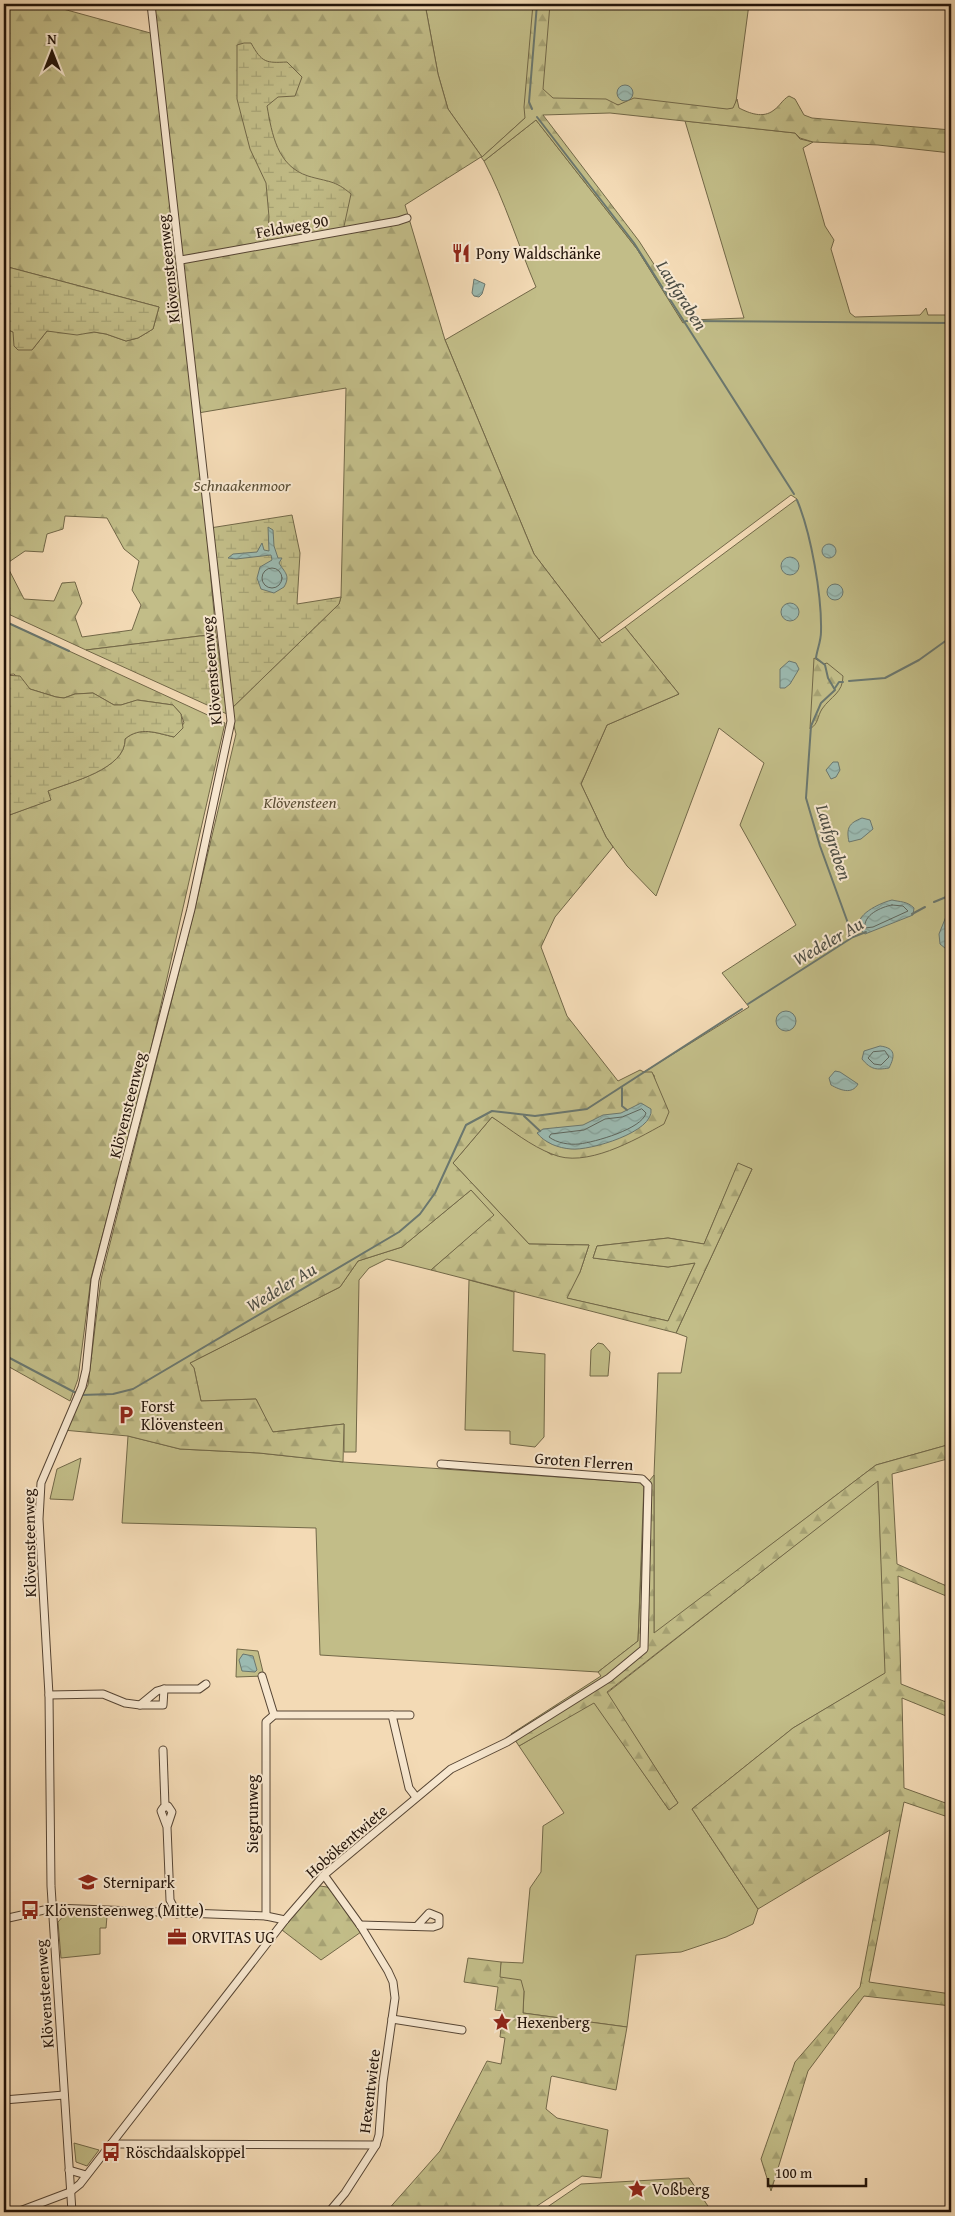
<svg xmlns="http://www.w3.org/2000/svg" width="955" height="2216" font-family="'Gentium Book Plus',serif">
<defs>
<pattern id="forest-firs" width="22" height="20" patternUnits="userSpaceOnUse" patternTransform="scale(1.25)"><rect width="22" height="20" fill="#c2bd88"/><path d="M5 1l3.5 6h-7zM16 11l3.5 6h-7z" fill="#a6a274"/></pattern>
<pattern id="wetland-marsh" width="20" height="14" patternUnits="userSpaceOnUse" patternTransform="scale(1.25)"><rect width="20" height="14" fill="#c2bd88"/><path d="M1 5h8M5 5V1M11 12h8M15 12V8" fill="none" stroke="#a6a274"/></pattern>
<pattern id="water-waves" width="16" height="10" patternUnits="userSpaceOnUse" patternTransform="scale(1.25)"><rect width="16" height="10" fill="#9bbab1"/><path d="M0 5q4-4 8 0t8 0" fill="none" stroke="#859f97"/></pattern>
</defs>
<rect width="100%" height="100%" fill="#f3dab5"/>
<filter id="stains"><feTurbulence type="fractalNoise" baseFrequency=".004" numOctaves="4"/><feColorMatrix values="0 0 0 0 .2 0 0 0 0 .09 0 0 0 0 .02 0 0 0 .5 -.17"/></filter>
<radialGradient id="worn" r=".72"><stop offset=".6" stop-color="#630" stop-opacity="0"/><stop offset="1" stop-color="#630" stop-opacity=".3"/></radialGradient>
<g fill="#c2bd88" stroke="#726848">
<path d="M425 4H749L734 117 601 103 525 118 482 157 448 109 438 74Z"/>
<path d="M536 120 637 249 683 322 690 320 744 318 685 121 795 133 800 139 813 142 803 148 825 226 834 240 831 249 850 313 855 317 920 315 926 308 928 315H951V1444L876 1465 654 1634V1475L658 1373H681L687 1337 676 1333 752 1169 738 1164 704 1244 668 1238 597 1246 593 1258 668 1267 695 1263 668 1321 566 1298 580 1272 589 1245 529 1244 453 1163 492 1117 552 1155 655 1080 654 1075 644 1072 749 1007 722 973 796 925 740 825 764 763 719 728 656 896 627 866 606 837 581 784 607 725 679 694 625 627 797 499 791 495 599 639 534 554 445 340 536 287C518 245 505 201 484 161Z"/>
<path d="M471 1190 495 1215 431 1270 387 1259 369 1268 359 1280 356 1452H344V1424L272 1432 256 1399 201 1401 194 1368 190 1363 340 1287 358 1261 402 1247Z"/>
<path d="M469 1280 514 1292 513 1351 545 1354 544 1437 535 1447 510 1444V1431L465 1430Z"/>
<path d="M598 1343 603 1344 610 1352 608 1376H590L591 1350Z"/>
<path d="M128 1436 180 1449 259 1453 343 1462 644 1483 638 1641 598 1672 320 1655 316 1528 122 1523Z"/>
<path d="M81 1458 73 1500 50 1499 57 1469Z"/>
<path d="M878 1480 886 1673 793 1728 692 1809 758 1909 753 1924 726 1937 681 1952 636 1955 627 2027 523 2013 524 1991 499 1977 501 1962 523 1963 530 1888 541 1872 543 1826 564 1813 519 1746 594 1702 669 1810 678 1803 607 1693Z"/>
<path d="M237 1649 258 1651 264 1676 236 1677Z"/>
<path d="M65 1914 107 1916 106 1928H100V1954L61 1958 58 1922Z"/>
<path d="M74 2143 99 2150 87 2166 76 2162Z"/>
<path d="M689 2178 712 2212H540L581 2184Z"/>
</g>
<g fill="url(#forest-firs)" stroke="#726848" fill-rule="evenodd">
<path d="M4 4H45L154 34 151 4H425L438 74 448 109 482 157 525 118 524 107 533 4H550L543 89 553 98 606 99 618 105 634 98 727 109 733 108 737 99 739 108C749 113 763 119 774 110 780 106 782 100 789 96L795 99 804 115 812 118 951 130V153L878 145 813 142 800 138 795 133 610 113 543 115 639 241 690 320 683 323 637 249 536 120 484 161 481 157 405 205 445 340 534 554 602 643 625 627 679 694 607 725 581 784 606 837 613 847 555 917 541 947 567 1016 618 1081 640 1070 644 1072H652L669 1112 664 1124C635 1140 585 1169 552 1154 531 1146 511 1130 492 1117L453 1163 529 1244 589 1245 580 1272 567 1298 668 1321 695 1263 668 1267 593 1258 597 1246 668 1238 704 1244 738 1163 752 1169 676 1333 431 1270 494 1215 471 1190 402 1247 358 1261 340 1287 190 1363 194 1368 201 1401 256 1399 273 1432 344 1424 343 1462 259 1453 180 1449 128 1436 63 1430 88 1385 101 1279 194 912 236 734 230 710 339 604 341 597 346 388 198 413 190 354 216 634 86 650 4 612V328L13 332 32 350 47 331 94 332 106 334 126 341 138 338 153 329 159 307 4 266ZM65 516 107 518 124 549 139 561 132 590 141 605 132 630 82 637 75 617 82 603 75 582 62 583 54 601 24 599 6 564 25 551 43 552 47 534 63 529Z"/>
<path d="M4 621 225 723 143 1084 91 1278 78 1379 70 1401 4 1364V817L50 800 47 791C71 782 126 769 125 739 140 726 156 733 174 737L184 723 181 714 173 705 138 700 121 705H114L93 693 75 694 64 698 56 697 30 689 14 674 4 675Z"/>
<path d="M814 658 824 664 827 663 843 676C843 693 831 696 822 709 817 717 819 723 810 729Z"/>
<path d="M951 1444V1458L892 1474 897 1564 951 1588V1598L898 1576 901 1684 951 1704V1718L902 1698 904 1788 951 1805V1818L904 1802 869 1982 951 1994V2006L864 1996 808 2071 771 2191 761 2159 795 2062 860 1987 890 1830 758 1909 692 1809 793 1728 885 1673 878 1481 607 1692 678 1803 669 1810 594 1703 519 1746 511 1734 601 1676 598 1672 638 1641 645 1486 654 1475V1633L876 1465Z"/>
<path d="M320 1886 327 1887 330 1890 361 1932 321 1960 282 1930 317 1887Z"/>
<path d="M468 1958 501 1962 500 1977 521 1980 524 1991 523 2013 627 2027 616 2090 552 2076 551 2077 546 2109 557 2118 608 2130 601 2178 582 2176 528 2212H386L440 2151 487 2061 501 2064 505 2038 500 2037 503 2011 495 2010 498 1987 464 1982Z"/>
</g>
<g fill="url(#wetland-marsh)" stroke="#726848">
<path d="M244 43H251C262 63 266 63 287 62L302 77 295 96 278 97 267 106C272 134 277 166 308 176 328 182 335 180 351 194L343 231 267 245 269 217 266 183 250 149 237 99V45Z"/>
<path d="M4 266 159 307 153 329 138 338 126 341 106 334 94 332 77 335 47 331 32 350H18L14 346 13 332 4 328Z"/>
<path d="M292 515 300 553 297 604 341 597 339 604 230 710 210 528Z"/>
<path d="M216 634 227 714 86 650Z"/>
<path d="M4 675 20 676 30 689 56 697 64 698 75 694 93 693 114 705H121L137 700 173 705 181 714 183 728 174 737C157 733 140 726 125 739 126 769 71 782 48 791L51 800 4 817V728C7 722 4 685 4 675Z"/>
</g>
<g fill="url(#water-waves)" stroke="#6b776e">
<circle cx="625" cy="93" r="8"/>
<path d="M474 279 485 284 482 294 479 297 474 296 472 293Z"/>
<path d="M268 527 273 530 274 546 278 558H282L279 563C284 572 291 575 284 587L274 593 261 589 257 578 260 567 272 560 271 555 236 559 228 558 233 554 257 552 262 543 264 550 269 551Z"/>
<circle cx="829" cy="551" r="7"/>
<circle cx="790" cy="566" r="9"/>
<circle cx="835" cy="592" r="8"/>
<circle cx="790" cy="612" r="9"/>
<path d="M789 661 796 663 799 669 790 684 785 688H780V669Z"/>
<path d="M833 762H838L840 770 836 777 831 779 826 770Z"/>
<path d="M862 818 870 820 873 829 861 839 849 842C846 828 849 823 862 818Z"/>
<path d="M892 900C900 902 907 901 914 908L913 915 865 934C845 919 879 903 892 900Z"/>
<path d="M951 912V953L940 944 939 934 947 914Z"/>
<circle cx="786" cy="1021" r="10"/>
<path d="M880 1046C896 1048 895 1056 889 1068 877 1070 871 1070 862 1059L864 1051Z"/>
<path d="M835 1071 840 1072 858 1084C852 1095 840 1090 831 1085L829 1078Z"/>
<path d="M641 1103 651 1109C655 1132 589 1151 571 1149 558 1148 545 1143 537 1133L543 1129 583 1125 603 1115 621 1113Z"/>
<path d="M243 1654 253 1656 257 1670 255 1672 242 1671 239 1660Z"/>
</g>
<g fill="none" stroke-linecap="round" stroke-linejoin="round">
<g stroke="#5e665d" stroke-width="1">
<circle cx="272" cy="578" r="10"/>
<path d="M892 905 903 906 908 911 873 927 865 928C863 915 881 907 892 905Z"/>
<path d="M885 1051 889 1057 881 1065 874 1064 868 1058 873 1052Z"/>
<path d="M642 1109 646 1113C642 1129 595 1142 579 1144 569 1145 557 1143 549 1137L551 1134 584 1130 605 1119 622 1117Z"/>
</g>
<g stroke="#6b776e" stroke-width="2">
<path d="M532 109 529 102 537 4"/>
<path d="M537 117 634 243 794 494"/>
<path d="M686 321 951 323"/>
<path d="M797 500C811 533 822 596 821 632 821 641 817 650 816 658L825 665 828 678 835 690 821 703 811 726 806 798 820 846 853 937"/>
<path d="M4 621 69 651"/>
<path d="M849 681 885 678 919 660 951 637"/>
<path d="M835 688 839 682H843"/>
<path d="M934 902 951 895"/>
<path d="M912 914 925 907"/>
<path d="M748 1004 853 937 866 932"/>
<path d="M622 1088V1106L627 1110"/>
<path d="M524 1116 540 1131"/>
<path d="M4 1355 76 1393"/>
<path d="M81 1395 113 1394 133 1389 399 1232 420 1214 435 1193 466 1125 492 1111 535 1116 587 1109 742 1009"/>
</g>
<g stroke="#564534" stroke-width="9">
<g id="minor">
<path d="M181 260 398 221 407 218"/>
<path d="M262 1676 274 1715"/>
<path d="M164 1689 163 1705H140L157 1691Z"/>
<path d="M164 1689H199L206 1684"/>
<path d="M49 1695 103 1694 125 1703 140 1705"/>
<path d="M392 1715H410"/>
<path d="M163 1750 165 1806"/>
<path d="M167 1827 161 1811 163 1808 168 1806 172 1812 167 1827 170 1900 177 1914"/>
<path d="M324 1875 360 1925 388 1971 393 1982 395 1998 383 2082 379 2135 376 2145 345 2193 329 2212"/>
<path d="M266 1916V1722L274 1715H392L409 1788 416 1797"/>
<path d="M4 1919 53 1908 266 1916 285 1920"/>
<path d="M360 1925 433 1927 439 1925V1917L429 1913 417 1926"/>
<path d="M392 2019 462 2030"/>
<path d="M4 2100 64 2095"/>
<path d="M111 2144 376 2145"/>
<path d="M69 2170 86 2175"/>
<path d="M17 2212 70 2192 80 2184 285 1920 324 1875 451 1769 507 1742 609 1678 644 1649 648 1485 642 1479 441 1464"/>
<path d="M72 2212 51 1886 49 1695 39 1519 41 1483 82 1387 86 1370 95 1280 191 909 231 721 151 4"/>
</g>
</g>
<use href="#minor" stroke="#f7e7cf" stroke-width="7"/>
</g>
<defs>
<g id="restaurant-bare" transform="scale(1.5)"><path d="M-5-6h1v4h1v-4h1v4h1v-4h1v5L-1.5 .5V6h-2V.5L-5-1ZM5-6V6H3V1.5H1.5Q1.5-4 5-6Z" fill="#8f2418" stroke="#f7e7cf" stroke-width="2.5" paint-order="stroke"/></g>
<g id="parking-bare" transform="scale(1.5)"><path d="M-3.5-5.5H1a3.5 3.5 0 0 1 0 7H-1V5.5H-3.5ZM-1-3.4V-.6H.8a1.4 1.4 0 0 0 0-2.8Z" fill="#8f2418" stroke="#f7e7cf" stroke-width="2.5" paint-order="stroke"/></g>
<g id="school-bare" transform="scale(1.5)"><path d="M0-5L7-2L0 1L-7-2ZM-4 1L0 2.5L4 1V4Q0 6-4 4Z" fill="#8f2418" stroke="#f7e7cf" stroke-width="2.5" paint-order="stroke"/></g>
<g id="bus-bare" transform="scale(1.5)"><path d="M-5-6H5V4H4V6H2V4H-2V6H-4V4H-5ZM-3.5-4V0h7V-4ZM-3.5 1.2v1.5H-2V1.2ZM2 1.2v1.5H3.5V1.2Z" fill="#8f2418" stroke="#f7e7cf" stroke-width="2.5" paint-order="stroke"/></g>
<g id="office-bare" transform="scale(1.5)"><path d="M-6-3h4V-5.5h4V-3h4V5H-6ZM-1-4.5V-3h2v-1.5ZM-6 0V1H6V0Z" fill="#8f2418" stroke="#f7e7cf" stroke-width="2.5" paint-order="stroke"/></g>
<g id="sight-bare" transform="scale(1.5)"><path d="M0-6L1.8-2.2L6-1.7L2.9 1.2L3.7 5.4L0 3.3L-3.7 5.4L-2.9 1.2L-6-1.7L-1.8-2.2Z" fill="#8f2418" stroke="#f7e7cf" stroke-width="2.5" paint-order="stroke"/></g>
</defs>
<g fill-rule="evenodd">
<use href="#restaurant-bare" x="461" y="253"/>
<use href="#parking-bare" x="126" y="1415"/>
<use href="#school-bare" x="88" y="1882"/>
<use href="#bus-bare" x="30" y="1910"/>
<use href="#office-bare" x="177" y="1937"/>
<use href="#sight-bare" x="502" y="2022"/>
<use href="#bus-bare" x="111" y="2152"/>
<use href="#sight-bare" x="637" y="2189"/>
</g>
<g text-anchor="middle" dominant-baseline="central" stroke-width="4" stroke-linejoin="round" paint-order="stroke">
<g font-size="16" fill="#221309" stroke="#f7e7cf">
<text transform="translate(292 226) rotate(-10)">Feldweg 90</text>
<text transform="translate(168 269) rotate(-96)">Klövensteenweg</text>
<text transform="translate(211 671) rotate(-95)">Klövensteenweg</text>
<text transform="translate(127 1105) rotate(-76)">Klövensteenweg</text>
<text transform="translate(584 1461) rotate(4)">Groten Flerren</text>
<text transform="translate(29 1543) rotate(-91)">Klövensteenweg</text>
<text transform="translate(252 1814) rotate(-90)">Siegrunweg</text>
<text transform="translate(346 1841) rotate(-41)">Hobökentwiete</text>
<text transform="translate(44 1994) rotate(-94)">Klövensteenweg</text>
<text transform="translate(369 2091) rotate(-83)">Hexentwiete</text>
</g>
<g font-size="16" fill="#221309" stroke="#f7e7cf" text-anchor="start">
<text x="476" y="253">Pony Waldschänke</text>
<text x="141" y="1406">Forst<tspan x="141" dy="18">Klövensteen</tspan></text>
<text x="103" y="1882">Sternipark</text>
<text x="45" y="1910">Klövensteenweg (Mitte)</text>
<text x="192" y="1937">ORVITAS UG</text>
<text x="517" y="2022">Hexenberg</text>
<text x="126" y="2152">Röschdaalskoppel</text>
<text x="652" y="2189">Voßberg</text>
</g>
<g font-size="16" font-style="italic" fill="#5a4e35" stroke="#f7e7cf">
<text x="242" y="485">Schnaakenmoor</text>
<text x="300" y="802">Klövensteen</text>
</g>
<g font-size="18" font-style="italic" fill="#4c4d44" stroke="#f7e7cf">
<text transform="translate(682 295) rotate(58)">Laufgraben</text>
<text transform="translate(834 842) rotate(72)">Laufgraben</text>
<text transform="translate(828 941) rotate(-30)">Wedeler Au</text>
<text transform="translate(281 1287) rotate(-31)">Wedeler Au</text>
</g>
</g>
<rect width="955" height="2216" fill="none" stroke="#f3dab5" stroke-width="20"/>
<rect x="5" y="5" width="945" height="2206" fill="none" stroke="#221309" stroke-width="2.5"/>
<rect x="10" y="10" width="935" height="2196" fill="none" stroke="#221309"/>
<g transform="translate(52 52)" stroke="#f7e7cf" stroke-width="4" paint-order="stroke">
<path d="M0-4L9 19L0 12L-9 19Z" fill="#221309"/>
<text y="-8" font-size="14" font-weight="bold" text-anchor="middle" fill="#221309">N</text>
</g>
<path d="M768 2178v8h98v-8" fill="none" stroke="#221309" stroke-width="2.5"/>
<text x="775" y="2178" font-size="15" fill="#221309" stroke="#f7e7cf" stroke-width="4" paint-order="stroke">100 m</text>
<rect width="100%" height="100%" filter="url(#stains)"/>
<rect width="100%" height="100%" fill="url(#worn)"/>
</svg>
